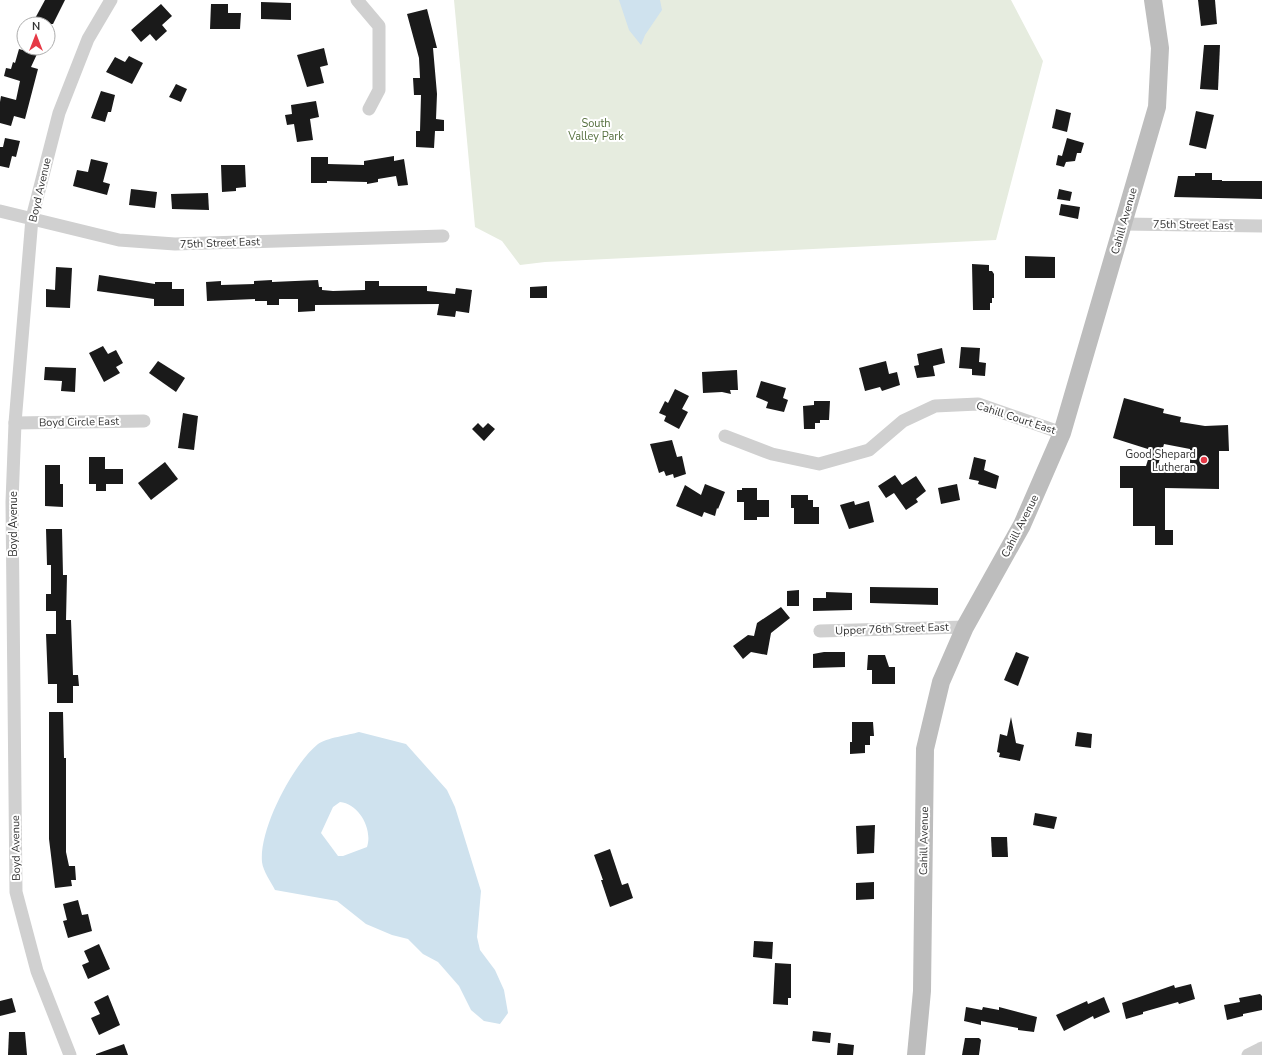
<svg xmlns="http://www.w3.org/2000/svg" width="1262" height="1055" font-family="'Nunito Sans',sans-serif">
<rect width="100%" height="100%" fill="#fff"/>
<path fill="#e6ecdf" d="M454 0H1011L1043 61 996 240 545 262 520 265 502 241 475 227Z"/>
<g fill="#cfe2ee" fill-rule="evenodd">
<path d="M619 0H660L662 10 645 35 641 45 629 30Z"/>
<path d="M359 732 406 744 447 790 455 807 481 891 477 937 480 950 495 970 504 990 508 1013 500 1024 484 1021 471 1010 459 986 438 962 423 954 408 939 392 935 366 924 337 901 275 890C271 882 263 871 262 862 259 829 293 764 318 744 326 738 349 735 359 732ZM340 802C359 804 373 829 367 847L343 856H338L321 833 333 807Z"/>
</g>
<g fill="#1a1a1a" fill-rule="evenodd">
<path d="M45 0H65L53 24H32Z"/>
<path d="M1198 0H1215L1217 24 1201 26Z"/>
<path d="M261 2 291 3V20L261 19Z"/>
<path d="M161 4 172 16 162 25 167 31 156 41 150 34 141 42 131 30Z"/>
<path d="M211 4H228V13H241L240 29H210Z"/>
<path d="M427 9 437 48H433L437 94 436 119 444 120V131H435L434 148 416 147V131H420L421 95H414L413 78H420L419 58 407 14Z"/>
<path d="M1204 45H1220L1218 90 1200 89Z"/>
<path d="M324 48 328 65 320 67 324 83 307 87 297 55Z"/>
<path d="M19 49 37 54 31 67 38 69 25 119 14 116 11 126 0 123V102L1 96 16 100 20 81 4 76 6 68 11 69 13 62 15 63Z"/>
<path d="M129 56 143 63 132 84 106 72 115 57 125 62Z"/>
<path d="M176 84 187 89 181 102 169 97Z"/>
<path d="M101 91 115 95 111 112H108L105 122 91 118Z"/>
<path d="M316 101 319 117 310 119 313 140 297 142 294 124 287 125 285 115 292 114 291 105Z"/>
<path d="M1056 109 1071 113 1067 132 1052 128Z"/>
<path d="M1196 111 1214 115 1206 149 1189 145Z"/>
<path d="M5 138 20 141 16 157 12 156 9 168 0 166V147H3Z"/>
<path d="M1067 138 1084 143 1081 153H1077L1075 161 1066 162 1064 167 1056 165 1058 155 1062 156Z"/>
<path d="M394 156V161L404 159 408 185 398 186 396 176 378 179V182L367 184V182L327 181V183H311V157H328V164L364 165V161Z"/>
<path d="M91 159 108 163 103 182 110 184 107 195 73 186 77 170 88 172Z"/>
<path d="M221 165H245L246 187 236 188V191L222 192Z"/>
<path d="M1195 173H1212V180H1222V181H1262V199L1174 197 1178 176H1195Z"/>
<path d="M131 189 157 192 155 208 129 205Z"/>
<path d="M1059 189 1072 192 1070 201 1057 199Z"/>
<path d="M208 193 209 210 172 209 171 194Z"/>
<path d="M1061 204 1080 207 1078 219 1059 215Z"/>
<path d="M1025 256 1055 257V278H1025Z"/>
<path d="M972 264 989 265V271H992L994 274V298H992V303H990V310H973Z"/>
<path d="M56 267 72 268 70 308 46 307V289L55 290Z"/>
<path d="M99 275 155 284V282H172V289H184V306H154V299L97 291Z"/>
<path d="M272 280V282L318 280 319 287H322V290L333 291 365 290V281H379V286H427V291L455 294 456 288 472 290 469 313 456 311 455 317 437 315 439 304 315 305V311L298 312V299H279V305H267V301H255V299L207 301 206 282 221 281V285L254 284V281Z"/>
<path d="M547 286V298H530V287Z"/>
<path d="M103 346 108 354 116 350 123 363 116 367 120 373 104 382 89 353Z"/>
<path d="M961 347 980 348 979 362 986 363 985 376 972 375V369L959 368Z"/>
<path d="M942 348 945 363 933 366 935 376 917 378 914 366 919 365 917 354Z"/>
<path d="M158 361 185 378 176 392 149 373Z"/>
<path d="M886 361 889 374 897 372 900 385 882 391 880 387 865 391 859 368Z"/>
<path d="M45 367 76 368 75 392 61 391 62 381 44 380Z"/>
<path d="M737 370 738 390H730L731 394 722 392 703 393 702 372Z"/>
<path d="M761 381 786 388 783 398 788 400 784 412 766 408 768 402 756 397Z"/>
<path d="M675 389 689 396 682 409 688 412 679 429 664 421 666 416 659 413 665 401 668 403Z"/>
<path d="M1124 398 1164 409 1163 413 1181 417 1180 422 1205 426 1228 425 1229 451H1219V489L1165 488V530H1173V545H1155V526H1133V488H1120V466H1146L1151 450 1113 438ZM1164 444 1190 449V465H1158Z"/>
<path d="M814 401H830L829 420H820V423H815V429H804L803 406 814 405Z"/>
<path d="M183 413 198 416 194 450 178 448Z"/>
<path d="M478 423 483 428 488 423 495 429 484 441 472 429Z"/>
<path d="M672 440 677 457 682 456 686 474 674 478 673 474 666 476 664 471 659 473 650 444Z"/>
<path d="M89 457H105V469H123V484H106V491H96V484H89Z"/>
<path d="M974 457 986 460 984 470 999 476 996 489 978 484 979 481 969 479Z"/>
<path d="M165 462 178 479 151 500 138 483Z"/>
<path d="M45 465H60V484H63V507L45 506Z"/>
<path d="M895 475 902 485 916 476 926 491 916 499 918 502 906 510 894 493 886 498 878 486Z"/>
<path d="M705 484 725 492 718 509 717 508 715 516 704 512 702 517 676 506 685 485 701 495Z"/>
<path d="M957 484 960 500 941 504 938 488Z"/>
<path d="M742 488H757V500H769V517H757V520H744V502H737V490H742Z"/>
<path d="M791 495H808V500H813V507H819V524H794V508H791Z"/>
<path d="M854 501 855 505 869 501 874 522 849 529 840 505Z"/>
<path d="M46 529H62L63 575H67L66 620H71L73 675H78L79 686H73V703H57V684H48L46 634H56V611H46V594H51V565H47Z"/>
<path d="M870 587 938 588V605L870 603Z"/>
<path d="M799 590V606H787V591Z"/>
<path d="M826 592 852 593V610L813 611V598H826Z"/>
<path d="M781 607 790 618 771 633 767 655 751 652 743 659 733 646 748 635 754 636 757 623Z"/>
<path d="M824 652H845V667L813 668V654Z"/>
<path d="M1016 652 1029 657 1018 686 1004 680Z"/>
<path d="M868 655H885L889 667H895V684H872V670H867Z"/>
<path d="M49 712H63L64 758H66V852L69 866H75L76 880H71L72 886 55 888 49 839Z"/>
<path d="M1011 717 1016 743 1024 745 1020 761 999 757 1000 753 997 752 1000 734 1007 736Z"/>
<path d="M852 722H873L874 736H870V745H865V753L850 754V742H852Z"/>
<path d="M1077 732 1092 734 1091 748 1075 746Z"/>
<path d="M1035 813 1057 817 1054 829 1033 825Z"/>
<path d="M875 825 874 853 857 854 856 826Z"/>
<path d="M991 837H1007L1008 857H992Z"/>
<path d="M610 849 622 885 628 883 633 898 610 907 601 880H603L594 855Z"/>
<path d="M874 882V899L856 900V883Z"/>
<path d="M78 900 82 915 88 914 92 931 68 938 63 921 67 920 63 904Z"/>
<path d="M754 941 773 942 772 959 753 957Z"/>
<path d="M99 944 110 969 88 979 82 965 89 962 84 951Z"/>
<path d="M775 963 791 964V998H788V1005L773 1004Z"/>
<path d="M1191 984 1195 999 1179 1004 1178 1002 1143 1012V1014L1126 1019 1122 1003 1174 985 1175 988Z"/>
<path d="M1260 994 1262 996V1010L1243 1014V1016L1227 1020 1224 1005 1240 1002 1239 998Z"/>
<path d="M108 995 120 1025 99 1035 91 1018 100 1014 94 1002Z"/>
<path d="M1104 997 1110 1012 1094 1019 1093 1016 1064 1031 1056 1015 1087 1001 1088 1004Z"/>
<path d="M12 998 16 1012 0 1016V1001Z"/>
<path d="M966 1007 982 1010 983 1007 999 1010V1007L1037 1017 1034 1032 1018 1030V1028L981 1021V1025L964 1021Z"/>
<path d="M813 1031 831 1033 830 1043 812 1041Z"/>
<path d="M9 1032H25L27 1055H8Z"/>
<path d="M965 1038H979L981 1040 979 1055H962Z"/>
<path d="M838 1043 854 1045 853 1055H837Z"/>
<path d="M124 1044 128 1055H96V1054Z"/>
</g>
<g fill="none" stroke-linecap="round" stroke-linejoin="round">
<g stroke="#d0d0d0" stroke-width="13">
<path d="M357 0 379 26V90L369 109"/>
<path d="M0 211 119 240 175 244 443 236"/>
<path d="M1123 224 1262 226"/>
<path d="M15 423 144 421"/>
<path d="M725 436 772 454 819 464 869 450 903 421 935 406 978 404 1062 433"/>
<path d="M820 631 965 627"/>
<path d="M70 1055 37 971 16 892 12 502 15 423 32 218 59 113 88 39 111 0"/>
<path d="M1248 1055 1262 1048"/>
</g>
<path stroke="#bdbdbd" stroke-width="18" d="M916 1055 922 991 925 749 941 682 965 627 1022 525 1062 433 1157 107 1160 48 1153 0"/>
</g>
<circle fill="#e63946" stroke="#fff" stroke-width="1.5" cx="1204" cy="460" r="4"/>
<g text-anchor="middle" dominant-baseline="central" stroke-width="4" stroke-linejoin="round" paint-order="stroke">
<g font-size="11" fill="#56703f" stroke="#fff">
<text x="596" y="123">South<tspan x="596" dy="13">Valley Park</tspan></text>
</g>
<g font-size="11" fill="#333" stroke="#fff">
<text transform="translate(40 190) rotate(-77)">Boyd Avenue</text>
<text transform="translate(1124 221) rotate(-74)">Cahill Avenue</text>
<text transform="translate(1193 225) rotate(1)">75th Street East</text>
<text transform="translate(220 243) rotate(-2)">75th Street East</text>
<text transform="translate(1016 418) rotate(18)">Cahill Court East</text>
<text transform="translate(79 422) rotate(-1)">Boyd Circle East</text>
<text transform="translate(13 524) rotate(-90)">Boyd Avenue</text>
<text transform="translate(1020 526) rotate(-63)">Cahill Avenue</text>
<text transform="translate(892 629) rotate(-2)">Upper 76th Street East</text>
<text transform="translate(924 841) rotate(-89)">Cahill Avenue</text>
<text transform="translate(16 848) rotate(-91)">Boyd Avenue</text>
</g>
<g font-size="11" fill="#333" stroke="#fff" text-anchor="end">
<text x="1196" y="454">Good Shepard<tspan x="1196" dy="13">Lutheran</tspan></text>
</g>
</g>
<g transform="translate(36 36)"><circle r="19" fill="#ffffff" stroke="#adadad"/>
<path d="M0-3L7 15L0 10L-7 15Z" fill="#e63946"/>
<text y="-6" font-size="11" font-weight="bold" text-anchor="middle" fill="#333333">N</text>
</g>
</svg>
